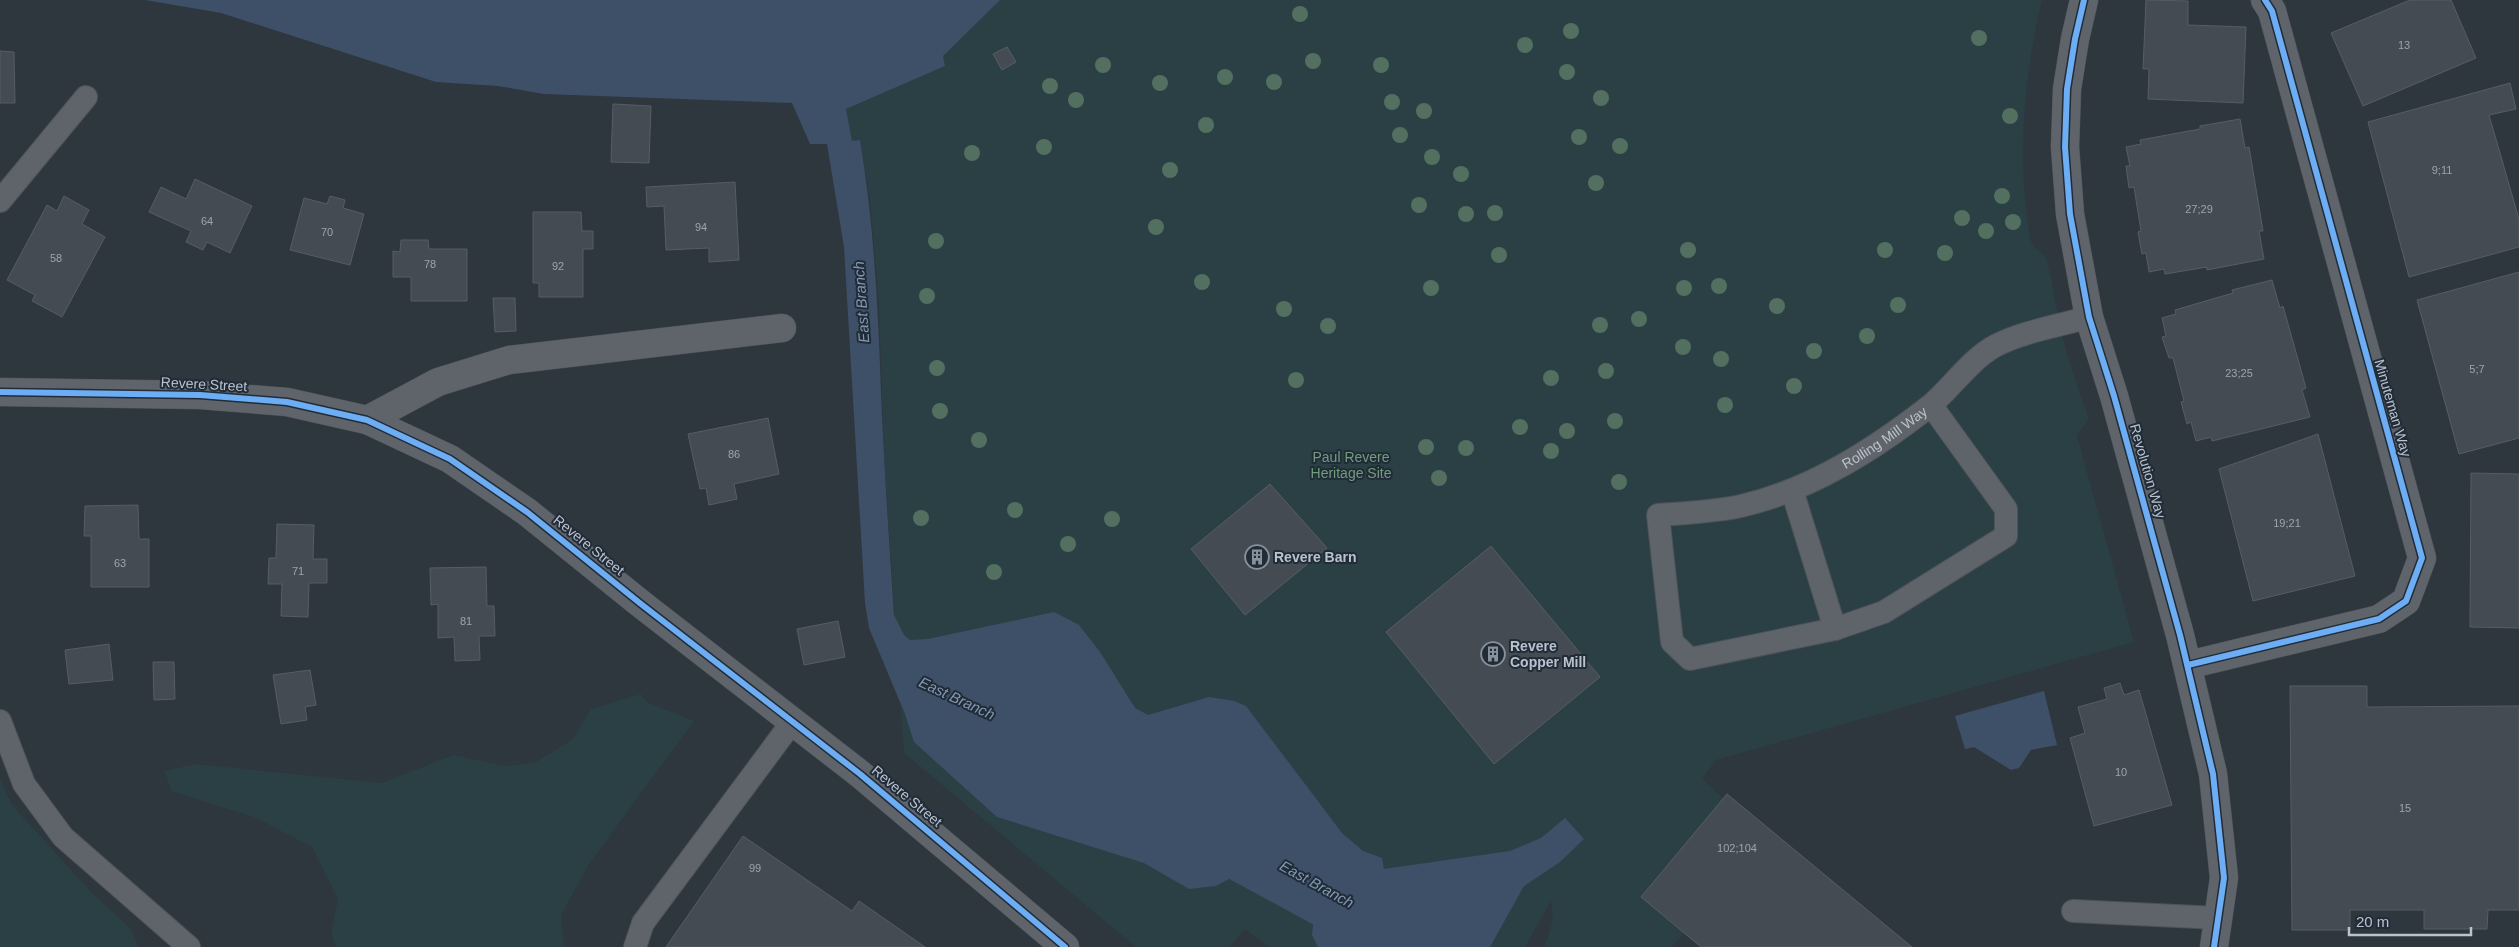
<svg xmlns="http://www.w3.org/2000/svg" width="2519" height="947" font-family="Arial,sans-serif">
<rect width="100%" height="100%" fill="#2e363e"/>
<g fill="#2b4044">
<path d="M929 0H2042C2024 73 2016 166 2031 241 2033 249 2044 252 2047 261 2055 294 2059 328 2069 360 2075 380 2082 399 2089 418L2077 436 2134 642 1716 760 1702 779 1723 798 1684 933 1672 947H1544C1550 933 1555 916 1551 901L1525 947H1269L1245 929 1230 947H1136L904 753 884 460 879 306 870 200 860 140 852 142 846 109 945 66 943 56 945 55Z"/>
<path d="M641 694 647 702 694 721 589 864 561 915 564 947H336L331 933 338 899 312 847 254 817 171 791 165 771 196 764 382 783 453 755 506 766 536 762 573 739 591 709Z"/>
<path d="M0 778 11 804 92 893 131 929 138 947H0Z"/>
</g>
<g fill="#3d5068">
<path d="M145 0H1000L943 56 945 66 846 109 852 141 860 140C874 224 878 307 881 392 884 466 889 541 894 615L904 635 910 640 928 639 1054 612 1079 625 1100 652 1135 708 1148 715 1209 697 1234 701 1246 706 1342 833 1363 851 1382 858 1384 869 1510 851 1541 838 1565 818 1584 839 1560 862 1524 886 1490 947H1318L1312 935 1315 907 1307 880 1283 865 1253 866 1216 886 1189 889 1144 863 997 817 914 742 905 714 869 628 865 603 844 247 827 144H810L792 103 544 94 498 86 436 82 221 13Z"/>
<path d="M2044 691 2057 745 2031 750 2019 768 2011 770 1974 747 1965 749 1955 716Z"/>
</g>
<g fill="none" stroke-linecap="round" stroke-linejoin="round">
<path stroke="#3d5068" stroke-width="74" d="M1193 817 1373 915 1379 913"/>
</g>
<g fill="#454b52" stroke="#575d65">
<path d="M2146 0 2188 1V25L2246 27 2243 103 2148 99 2149 69H2143Z"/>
<path d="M2410 0H2451L2476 58 2363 106 2331 33Z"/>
<path d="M1007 47 1016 62 1002 70 993 54Z"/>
<path d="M0 51 14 52 15 103H0Z"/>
<path d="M2510 83 2516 109 2489 115 2519 219V247L2409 277 2368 122Z"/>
<path d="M613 104 651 106 649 163 611 162Z"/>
<path d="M2240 119 2245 148 2249 147 2263 231H2259L2264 259 2207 270V267L2165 274 2164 269 2149 272 2146 253 2142 254 2138 232 2141 231 2134 187 2129 188 2126 166H2130L2126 147 2141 144 2140 140 2200 129V126Z"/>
<path d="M195 179 252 206 230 253 207 242 203 250 186 242 191 231 149 212 161 187 186 199Z"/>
<path d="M735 182 739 260 709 262V248L666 250 664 206 647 207 646 187Z"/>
<path d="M64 196 89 210 82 224 105 237 62 317 32 301 35 295 7 280 47 205 57 211Z"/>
<path d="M330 196 345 200 343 208 364 214 350 265 290 250 304 198 327 204Z"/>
<path d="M533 212H581L582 231H593V249H583V297H539V283H533Z"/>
<path d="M401 240H428L429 249H467V301H411V277H393V251L400 252Z"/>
<path d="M2519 272V438L2459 454 2417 300Z"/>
<path d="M2272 280 2280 308 2283 306 2306 388 2302 390 2310 417 2212 441 2211 437 2196 441 2191 422 2187 424 2181 402 2184 401 2173 358H2169L2162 337 2166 336 2162 318 2176 314 2175 310 2233 293 2232 290Z"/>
<path d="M493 298H515L516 331 495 332Z"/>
<path d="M768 418 779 474 734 484 737 499 709 505 706 488 700 489 688 434Z"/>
<path d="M2318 434 2355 576 2253 601 2219 469Z"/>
<path d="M2471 473 2519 474V628L2470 627Z"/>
<path d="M1270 484 1327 548 1245 615 1191 549Z"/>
<path d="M138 505 139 539H149V587H91V536H84L85 506Z"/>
<path d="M277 524 314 525 313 559H327V583H309L308 617 281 616 282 584H268L269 558H276Z"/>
<path d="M1491 546 1600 677 1494 764 1386 632Z"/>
<path d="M486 567 487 606H494L495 636H479L480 660 455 661 454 637 438 638V604L431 605 430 568Z"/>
<path d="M838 621 845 657 804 665 797 629Z"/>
<path d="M109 644 113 680 69 684 65 650Z"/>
<path d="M153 662H174L175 699 154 700Z"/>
<path d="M310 670 316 705 305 707 307 720 281 724 273 675Z"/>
<path d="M2120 683 2124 695 2139 690 2172 805 2094 826 2070 738 2085 733 2078 707 2107 699 2104 688Z"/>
<path d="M2290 686H2367V707L2519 706V910H2488L2487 929H2424V910H2350V930H2292Z"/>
<path d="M1727 794 1912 947H1701L1641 897Z"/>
<path d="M743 836 852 911 859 901 925 947H666Z"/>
</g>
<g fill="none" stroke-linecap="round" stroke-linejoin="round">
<g stroke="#4d5258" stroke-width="24">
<g id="service">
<path d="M0 201 86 97"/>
<path id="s1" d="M1931 405 2006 509V536L1884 612 1835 629 1690 659 1672 642 1658 515C1685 513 1714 512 1741 506 1811 490 1875 449 1931 405 1952 387 1971 359 1995 346 2024 331 2059 326 2089 317"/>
<path d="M1792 490 1835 629"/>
<path d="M0 721 24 784 63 837 189 947"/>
<path d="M2073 911 2218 918"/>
<path d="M635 947 643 923 793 721"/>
</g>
</g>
<g stroke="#4d5258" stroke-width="29">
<g id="minor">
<path d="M2084 0 2075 39 2067 89 2065 147 2070 214 2089 317 2114 396 2180 635 2213 774 2224 878 2214 947"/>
<path d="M367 420 438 382 509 360 782 328"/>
<path d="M2188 665 2379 619 2406 601 2422 558 2272 11 2265 0"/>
</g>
</g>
<g stroke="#4d5258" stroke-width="29">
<path id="tertiary" d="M0 392 200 395 287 402 367 420 450 459 527 512 641 604 860 774 1065 947"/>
</g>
<use href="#service" stroke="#5f646b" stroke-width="22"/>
<use href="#minor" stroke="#5f646b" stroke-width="28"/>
<use href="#tertiary" stroke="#5f646b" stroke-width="28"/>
<g stroke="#212c39" stroke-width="9">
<g id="cycleway">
<path d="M2084 0 2075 39 2067 89 2065 147 2070 214 2089 317 2114 396 2180 635 2213 774 2224 878 2214 947"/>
<path d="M0 392 200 395 287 402 367 420 450 459 527 512 641 604 860 774 1065 947"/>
<path d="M2188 665 2379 619 2406 601 2422 558 2272 11 2265 0"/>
</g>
</g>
<use href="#cycleway" stroke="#6dadf4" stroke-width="6"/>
</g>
<g fill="#536f60">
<circle cx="1300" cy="14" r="8"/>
<circle cx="1571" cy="31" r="8"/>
<circle cx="1979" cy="38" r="8"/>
<circle cx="1525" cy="45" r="8"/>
<circle cx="1313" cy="61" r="8"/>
<circle cx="1103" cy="65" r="8"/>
<circle cx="1381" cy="65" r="8"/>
<circle cx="1567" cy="72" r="8"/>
<circle cx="1225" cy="77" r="8"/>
<circle cx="1274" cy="82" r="8"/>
<circle cx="1160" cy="83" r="8"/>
<circle cx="1050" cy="86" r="8"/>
<circle cx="1601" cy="98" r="8"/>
<circle cx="1076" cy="100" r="8"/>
<circle cx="1392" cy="102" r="8"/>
<circle cx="1424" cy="111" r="8"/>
<circle cx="2010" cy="116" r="8"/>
<circle cx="1206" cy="125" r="8"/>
<circle cx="1400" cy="135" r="8"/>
<circle cx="1579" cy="137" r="8"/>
<circle cx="1620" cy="146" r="8"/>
<circle cx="1044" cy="147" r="8"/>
<circle cx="972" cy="153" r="8"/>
<circle cx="1432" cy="157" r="8"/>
<circle cx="1170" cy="170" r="8"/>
<circle cx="1461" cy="174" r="8"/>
<circle cx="1596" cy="183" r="8"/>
<circle cx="2002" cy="196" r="8"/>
<circle cx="1419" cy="205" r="8"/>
<circle cx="1495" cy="213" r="8"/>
<circle cx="1466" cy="214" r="8"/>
<circle cx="1962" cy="218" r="8"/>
<circle cx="2013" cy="222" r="8"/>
<circle cx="1156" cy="227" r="8"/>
<circle cx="1986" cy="231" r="8"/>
<circle cx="936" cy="241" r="8"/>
<circle cx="1688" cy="250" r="8"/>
<circle cx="1885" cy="250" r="8"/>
<circle cx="1945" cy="253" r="8"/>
<circle cx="1499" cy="255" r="8"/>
<circle cx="1202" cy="282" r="8"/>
<circle cx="1719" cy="286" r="8"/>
<circle cx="1431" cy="288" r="8"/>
<circle cx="1684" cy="288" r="8"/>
<circle cx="927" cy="296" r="8"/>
<circle cx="1898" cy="305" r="8"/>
<circle cx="1777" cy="306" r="8"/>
<circle cx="1284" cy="309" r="8"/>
<circle cx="1639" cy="319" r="8"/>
<circle cx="1600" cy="325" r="8"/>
<circle cx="1328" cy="326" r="8"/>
<circle cx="1867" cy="336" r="8"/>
<circle cx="1683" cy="347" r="8"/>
<circle cx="1814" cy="351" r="8"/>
<circle cx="1721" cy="359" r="8"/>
<circle cx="937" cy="368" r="8"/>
<circle cx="1606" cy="371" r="8"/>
<circle cx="1551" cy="378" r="8"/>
<circle cx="1296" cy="380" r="8"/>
<circle cx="1794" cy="386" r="8"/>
<circle cx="1725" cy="405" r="8"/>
<circle cx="940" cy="411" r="8"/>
<circle cx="1615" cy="421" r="8"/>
<circle cx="1520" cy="427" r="8"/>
<circle cx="1567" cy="431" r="8"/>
<circle cx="979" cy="440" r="8"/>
<circle cx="1426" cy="447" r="8"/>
<circle cx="1466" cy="448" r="8"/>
<circle cx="1551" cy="451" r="8"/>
<circle cx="1439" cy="478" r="8"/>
<circle cx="1619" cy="482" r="8"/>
<circle cx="1015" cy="510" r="8"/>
<circle cx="921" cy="518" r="8"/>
<circle cx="1112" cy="519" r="8"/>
<circle cx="1068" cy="544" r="8"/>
<circle cx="994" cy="572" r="8"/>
</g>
<defs>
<g id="building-ring" transform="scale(1.25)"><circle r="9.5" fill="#212c39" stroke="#89919b" stroke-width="1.5"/><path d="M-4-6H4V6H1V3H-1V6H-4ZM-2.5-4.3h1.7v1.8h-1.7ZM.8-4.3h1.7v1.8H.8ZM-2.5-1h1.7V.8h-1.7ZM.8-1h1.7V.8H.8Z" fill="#89919b"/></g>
</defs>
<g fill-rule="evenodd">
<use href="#building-ring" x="1257" y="557"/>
<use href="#building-ring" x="1493" y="654"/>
</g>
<g text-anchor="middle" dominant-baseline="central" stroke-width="4" stroke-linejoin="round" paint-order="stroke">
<g font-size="11" fill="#9da4ae">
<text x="2404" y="45">13</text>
<text x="2442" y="170">9;11</text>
<text x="2199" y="209">27;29</text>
<text x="207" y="221">64</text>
<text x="701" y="227">94</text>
<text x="327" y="232">70</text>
<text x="56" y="258">58</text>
<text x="430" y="264">78</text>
<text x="558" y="266">92</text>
<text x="2477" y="369">5;7</text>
<text x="2239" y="373">23;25</text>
<text x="734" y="454">86</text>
<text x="2287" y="523">19;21</text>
<text x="120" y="563">63</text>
<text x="298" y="571">71</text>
<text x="466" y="621">81</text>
<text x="2121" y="772">10</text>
<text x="2405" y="808">15</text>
<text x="1737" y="848">102;104</text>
<text x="755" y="868">99</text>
</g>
<g font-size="14" fill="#bac2cd" stroke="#212c39">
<text transform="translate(204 384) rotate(3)">Revere Street</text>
<text transform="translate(2393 408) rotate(74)">Minuteman Way</text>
<text stroke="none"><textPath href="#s1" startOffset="895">Rolling Mill Way</textPath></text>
<text transform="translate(2148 471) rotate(74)">Revolution Way</text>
<text transform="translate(589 545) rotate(39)">Revere Street</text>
<text transform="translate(907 796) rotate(40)">Revere Street</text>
</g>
<g font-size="14" fill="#729d7b" stroke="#212c39">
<text x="1351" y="457">Paul Revere<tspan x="1351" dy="16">Heritage Site</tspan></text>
</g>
<g font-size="14" font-weight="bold" fill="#bac2cd" stroke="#212c39" text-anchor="start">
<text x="1274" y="557">Revere Barn</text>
<text x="1510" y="646">Revere<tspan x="1510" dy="16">Copper Mill</tspan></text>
</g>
<g font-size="15" font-style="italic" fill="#8398b2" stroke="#212c39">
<text transform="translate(861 302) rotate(-94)">East Branch</text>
<text transform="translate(957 698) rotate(25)">East Branch</text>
<text transform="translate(1317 884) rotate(29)">East Branch</text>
</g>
</g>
<path d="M2349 927v8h122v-8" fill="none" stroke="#bac2cd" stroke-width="2.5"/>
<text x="2356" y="927" font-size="15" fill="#bac2cd" stroke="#212c39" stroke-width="4" paint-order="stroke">20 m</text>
</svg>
